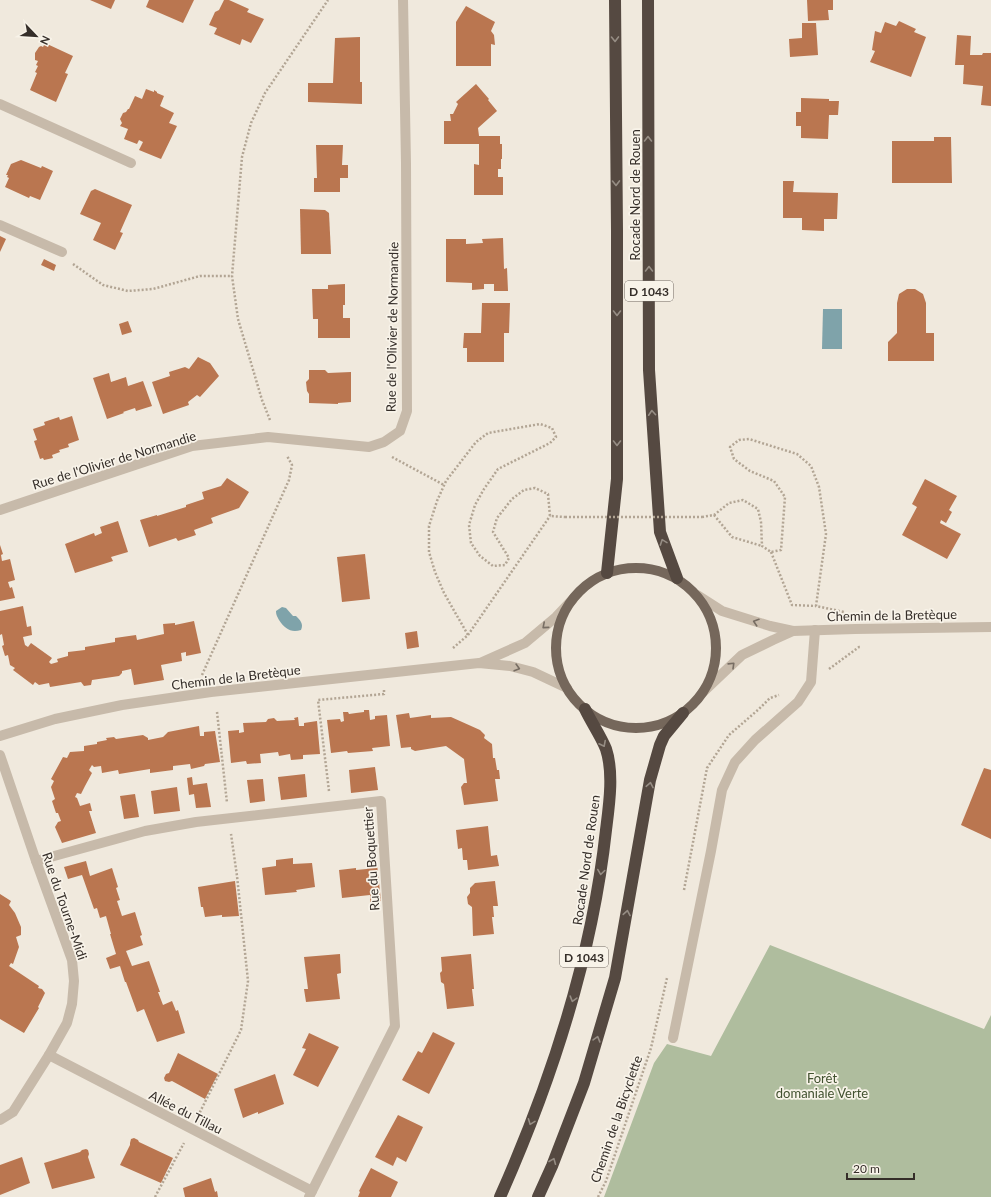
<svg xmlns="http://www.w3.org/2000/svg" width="991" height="1197" font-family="Lato,sans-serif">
<rect width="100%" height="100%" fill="#f0e9dd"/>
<path fill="#afbd9e" d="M770 945 984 1029 991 1015V1197H604L654 1063 667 1044 711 1056Z"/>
<g fill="#7fa3aa">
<path d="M823 309H842V349H822Z"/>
<path d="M282 607 286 608 293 616H296C300 620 304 624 301 630 291 633 285 629 279 620 277 616 276 615 276 611Z"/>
</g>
<g fill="#ba7650">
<path d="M90 0H115L111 9Z"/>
<path d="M149 0H194L183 23 146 7Z"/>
<path d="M224 0H229L249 9 247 12 264 19 251 43 242 39 240 45 214 34 217 28 209 25 215 12 219 10Z"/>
<path d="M807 0H833V10H828L829 20 808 21Z"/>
<path d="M466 6 495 22 491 31 494 35 495 45 491 44V66H456V22Z"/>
<path d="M899 21 916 29 914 32 926 37 911 77 870 62 875 51 872 50 875 31 881 33 885 22 896 26Z"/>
<path d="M802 23H816L818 55 790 57 789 39 802 38Z"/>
<path d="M957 35 971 36 970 55H982L983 53H991V106L981 105 983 86 963 84 964 65H955Z"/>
<path d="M360 37V82H362V104L308 102V83H333L335 38Z"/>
<path d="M45 43 73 56 65 73 68 74 56 102 30 90 37 73 35 72 38 66 36 65 38 61 35 60V53L39 47 41 46 43 47Z"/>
<path d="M476 84 489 99 488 100 497 111 478 128 479 136H500V144H502V159H501V169H498V177H503V195H474V164L479 165V144H444V121H451L450 114H453L458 104 456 102Z"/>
<path d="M146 89 154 92V90L157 92V93L164 96 160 106 174 113 169 123 177 126 161 159 139 150 143 142 139 140 137 144 124 139 128 129 120 126 122 123 120 119 123 113 126 112 128 109H129L135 96 142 99Z"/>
<path d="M801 98 829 99V101H839L838 115H829L828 139 801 138V126H796V112H801Z"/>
<path d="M934 137H951L952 183H892V141H934Z"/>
<path d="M316 145H343L342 165H348V178H340V192H314V178H317Z"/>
<path d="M21 160 41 168 42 166 53 171 40 200 30 196 29 198 5 187 9 178 7 177 8 175H6L11 164Z"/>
<path d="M783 181H794L793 192 838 193 837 219H824V231L802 230V218H783Z"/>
<path d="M95 189 132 205 120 232 123 233 115 250 93 240 101 223 80 214 91 191Z"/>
<path d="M300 209 325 210 329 213 331 254H301Z"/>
<path d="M0 236 6 239 0 252Z"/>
<path d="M503 238 504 269 507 268 508 291H494V284H484V289L472 290V283L446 282V239H466V244L483 243 482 239Z"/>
<path d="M44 259 56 265 54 271 41 265Z"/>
<path d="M345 284V305H343V318H350V338H318V319H313L312 289H328V285Z"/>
<path d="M907 289H915L923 294 926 303V333H934V361H888V342L897 333V303L899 294Z"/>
<path d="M482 303H510L509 333H504V362H467V348H463L464 333H481Z"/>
<path d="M128 321 132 332 122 335 119 324Z"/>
<path d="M198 357 210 363 219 376 200 397 197 395 188 402 189 405 163 414 152 382 170 376 169 372 185 367 189 369Z"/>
<path d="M309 370H325L328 373 351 372V402L338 403V404L309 403V394L307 391 306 382 309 379Z"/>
<path d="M109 373 111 382 126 377 128 386 143 381 152 406 136 411 135 408 123 412 124 413 107 419 93 378Z"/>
<path d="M72 416 79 440 68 444 69 447 59 450 60 452 52 455 53 458 44 460 43 458 40 459 34 441 37 440 33 429 45 425 44 422 59 417 60 420Z"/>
<path d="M227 478 249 492 239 508 211 518 213 523 194 530 196 535 178 541 176 538 149 547 140 520 157 515V516L186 507V505L204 499 202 492 221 486Z"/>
<path d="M925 479 957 496 949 510 952 512 946 523 941 520 940 523 961 534 947 559 902 535 917 507 912 504Z"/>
<path d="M118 521 128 552 111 557 113 561 75 573 65 544 94 533 95 536 102 533 100 527Z"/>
<path d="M0 545 3 554 1 555 2 561 10 559 15 580 8 582 10 588 12 587 15 598 0 601Z"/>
<path d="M365 554 370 599 342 602 337 557Z"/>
<path d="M23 606 27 627 31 626 32 635 23 637 25 645 28 647 31 643 52 658 49 662 51 664 58 662 57 659 68 656V652L85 650V647L115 642V638L136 635 137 640 164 634 163 624 175 623V625L194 621 201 653 186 656V652L181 653 182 661 161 665 164 680 134 685 131 669 122 671V673L119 676 92 680 91 685 84 686 81 682 50 687 49 683 39 685 35 682 33 685 13 670 15 668 10 665 8 655 5 656 2 646 4 645 2 634 0 635V611Z"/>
<path d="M417 631 419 647 407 649 405 633Z"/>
<path d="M364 710H369L370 720 375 719V716L387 715 390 746 372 748 373 751 348 753 347 751 331 753 327 720 340 719 341 722 344 721 343 712H348L349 714 356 713 364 712Z"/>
<path d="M409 713 410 718 431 715V718L451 717 480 730 485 735 484 738 492 744 493 758H495L497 770H499L500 779H495L498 801 464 805 461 787 464 783H467L464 759 446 746 415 751 411 749V747L401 748 396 715Z"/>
<path d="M298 717 299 726H304V723L317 721 320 754 303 755V759L291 760 290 754 279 756 278 752 260 754 261 763 247 764 246 761 231 763 228 731 239 730V733L244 732 243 723 266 722 268 719 274 718 277 721 295 720 294 718Z"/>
<path d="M199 726 200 736H204V732L215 731 220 762 205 764 204 766 191 769 190 764 173 766V770L150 773V769L119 774 118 770 102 773 101 766 94 767 92 765 89 770 92 773 85 786 81 794 77 793 75 797 77 798 80 806 90 803 92 811H89L96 833 62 843 55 827 58 822 61 821 58 813H56L52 801 55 799 51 787 54 781 51 779 63 757 67 758 70 752 84 751V746L97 744V742L107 740 106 738 114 737 116 739 143 735 148 738V740L163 737 168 732Z"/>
<path d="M375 767 378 790 351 793 349 770Z"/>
<path d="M984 768 991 770V839L961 825Z"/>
<path d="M305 774 307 797 281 800 278 777Z"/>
<path d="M192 777 193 785 207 783 211 807 196 808 194 794 189 795 187 778Z"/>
<path d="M263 779 265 801 250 803 247 780Z"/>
<path d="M177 787 180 811 154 814 151 791Z"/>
<path d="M135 794 139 817 124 819 120 796Z"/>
<path d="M488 826 491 856 497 855 499 866 468 870 467 860H463L462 848 458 849 456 830Z"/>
<path d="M293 858V864L312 863 315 887 296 890 297 892 265 895 262 868 276 866V860Z"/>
<path d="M86 861 90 876 112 868 118 887 116 888 120 900 117 901 122 916 135 912 142 935 140 936 143 945 126 951 132 966 149 961 160 992H158L163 1005 172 1001 176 1011 178 1010 185 1033 157 1042 144 1009 137 1012 126 982H125L120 966 110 969 106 958 116 954 110 934H111L106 916 100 918 97 908 94 909 82 875 68 879 64 867Z"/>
<path d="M377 864 381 901 370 902V895L342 898 339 870 356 868V870L367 869 366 865Z"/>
<path d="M235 881 239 916 222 917V915L205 917 203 907H201L198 887Z"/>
<path d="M495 881 498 906H493L494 917H492L494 934 473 936 472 907 468 904 467 897 470 893V888L475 883Z"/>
<path d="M0 894 11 901 9 905 15 913 21 927V935L16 937 19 947 13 964 11 963 9 966 39 986 38 988 42 989 45 993 38 1007 39 1008 24 1033 0 1019Z"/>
<path d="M340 954 341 973 337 974 340 999 306 1002 304 989H308L304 957Z"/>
<path d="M471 954 474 989H472L474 1006 447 1009 444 984 441 982 440 973 442 971 441 957Z"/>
<path d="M433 1032 455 1043 429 1094 402 1080 418 1051 422 1053Z"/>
<path d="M309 1033 339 1047 318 1087 293 1075 306 1049 302 1048Z"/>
<path d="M178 1053 218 1074 205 1099 172 1081 169 1082 165 1081 164 1078 166 1074 169 1073Z"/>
<path d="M275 1074 284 1104 258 1114V1112L243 1118 234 1089Z"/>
<path d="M398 1115 423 1127 406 1162 397 1157 393 1166 375 1157Z"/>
<path d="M134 1138 138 1140 139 1142 173 1158 161 1183 120 1165 130 1145V1143L131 1139Z"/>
<path d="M86 1149 88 1150 89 1154 88 1157 95 1178 52 1189 44 1163 80 1152 82 1150Z"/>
<path d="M22 1157 30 1183 0 1195V1165Z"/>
<path d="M371 1168 398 1182 391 1197H358L360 1192 359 1191Z"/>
<path d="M211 1178 215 1192 217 1191 218 1197H185L183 1188Z"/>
</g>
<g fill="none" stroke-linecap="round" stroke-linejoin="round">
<g stroke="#b2a594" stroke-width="2.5" stroke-dasharray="2 2" stroke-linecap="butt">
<path d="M73 264 103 285 128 291 153 289 200 276H232"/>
<path d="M270 420 262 400 238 319 232 276 242 157 251 123 265 93 328 0"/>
<path d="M392 457 444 485"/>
<path d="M714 515 732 537 762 546"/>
<path d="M702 517 714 515 729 503 743 500 758 509 761 522 762 546 771 552 781 550 785 497 774 481 750 471 734 459 730 447 739 440 749 439 797 454 811 466 819 487 826 534 816 606 844 612"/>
<path d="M771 552 792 605 816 606"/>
<path d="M468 635 550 516"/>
<path d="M453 648 468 635 444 593 435 572 429 552V526L437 501 446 481 476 442 488 433 540 424 552 428 556 437 550 443 498 469 484 489 475 505 469 525 471 543 480 556 493 566 505 565 509 558 493 532 497 518 512 499 524 490 535 488 548 494 550 516 565 517"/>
<path d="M829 669 859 647H861"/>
<path d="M202 675 289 480 292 465 287 456"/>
<path d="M217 712 227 803"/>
<path d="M329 791 318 700 384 694V689"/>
<path d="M684 890 707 768 729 735 759 709 770 698 779 695"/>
<path d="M198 1116 241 1030 248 981 237 876 231 834"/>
<path d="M155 1197 184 1143"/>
<path d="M598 1197 606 1181 651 1048 667 978"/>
</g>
<g stroke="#c7baaa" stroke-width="10">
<path d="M0 104 131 163"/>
<path d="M0 225 62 252"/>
<path d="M0 510 192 446 268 437 369 447 384 442 400 431 407 411 406 163 403 0"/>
<path d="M697 595 722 611 770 626 793 631 855 629 991 627"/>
<path d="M480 663 525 643 556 617 573 599"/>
<path d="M703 692 742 655 773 640 793 631"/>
<path d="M0 736 55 719 122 705 211 692 479 663 510 666 533 672 567 688"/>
<path d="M0 755 36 861 72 960 74 981 72 1004 67 1023 49 1055 13 1112 0 1120"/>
<path d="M36 861 145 831 196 822 381 801 395 1026 309 1197"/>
<path d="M673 1038 711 851 722 790 735 762 755 740 798 702 811 682 815 630"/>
<path d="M49 1055 312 1191"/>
</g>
<circle stroke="#75675b" stroke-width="10" cx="636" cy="648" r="80"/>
<g stroke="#554941" stroke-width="12">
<path d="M648 0 649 370 660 532 677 578"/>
<path d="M607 573 617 479V231L615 0"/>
<path d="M500 1197C552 1080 592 958 606 830 609 806 614 773 606 749 601 736 591 722 585 709"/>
<path d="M538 1197 552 1166 584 1083 615 978 650 780 660 745 664 736 683 713"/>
</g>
<path stroke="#b2a594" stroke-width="2.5" stroke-dasharray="2 2" stroke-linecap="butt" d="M565 517H702"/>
</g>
<defs><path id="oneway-chevron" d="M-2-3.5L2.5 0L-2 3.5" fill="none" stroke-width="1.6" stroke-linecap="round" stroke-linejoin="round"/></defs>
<g stroke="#968d84">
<use href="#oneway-chevron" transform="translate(615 39) rotate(89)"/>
<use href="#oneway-chevron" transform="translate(648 139) rotate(-90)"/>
<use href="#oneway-chevron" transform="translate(616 183) rotate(89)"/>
<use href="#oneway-chevron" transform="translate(649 269) rotate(-90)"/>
<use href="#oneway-chevron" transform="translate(617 313) rotate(90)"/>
<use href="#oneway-chevron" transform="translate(652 413) rotate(-94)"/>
<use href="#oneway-chevron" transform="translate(617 443) rotate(90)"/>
<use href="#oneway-chevron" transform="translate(663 542) rotate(-110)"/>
<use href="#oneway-chevron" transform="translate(603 744) rotate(63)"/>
<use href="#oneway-chevron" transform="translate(650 785) rotate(-79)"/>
<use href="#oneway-chevron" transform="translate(601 872) rotate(98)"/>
<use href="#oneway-chevron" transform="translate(627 913) rotate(-80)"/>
<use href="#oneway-chevron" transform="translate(573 999) rotate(106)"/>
<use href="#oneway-chevron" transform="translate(597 1039) rotate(-74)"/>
<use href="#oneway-chevron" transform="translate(531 1122) rotate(111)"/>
<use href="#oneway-chevron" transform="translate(553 1161) rotate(-68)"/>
</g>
<g stroke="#776d63">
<use href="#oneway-chevron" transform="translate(756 622) rotate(-162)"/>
<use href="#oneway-chevron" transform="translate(545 626) rotate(139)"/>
<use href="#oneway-chevron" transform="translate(732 665) rotate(-44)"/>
<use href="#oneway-chevron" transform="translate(517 668) rotate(16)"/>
</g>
<g text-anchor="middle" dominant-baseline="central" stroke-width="3.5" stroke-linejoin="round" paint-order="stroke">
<g fill="#f8f3e9" stroke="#706963" stroke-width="1">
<rect x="625" y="281" width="48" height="20" rx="3"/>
<rect x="560" y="947" width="48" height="20" rx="3"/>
</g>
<g font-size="12" font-weight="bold" fill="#352e29">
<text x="649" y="291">D 1043</text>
<text x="584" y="957">D 1043</text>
</g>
<g font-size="13" fill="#352e29" stroke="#f8f3e9">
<text transform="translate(635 195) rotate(-90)">Rocade Nord de Rouen</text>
<text transform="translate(392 327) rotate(-89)">Rue de l'Olivier de Normandie</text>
<text transform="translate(114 460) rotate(-17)">Rue de l'Olivier de Normandie</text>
<text transform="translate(892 615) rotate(-1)">Chemin de la Bretèque</text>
<text transform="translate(236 677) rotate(-7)">Chemin de la Bretèque</text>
<text transform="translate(371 859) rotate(-94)">Rue du Boquettier</text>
<text transform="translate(586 860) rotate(-82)">Rocade Nord de Rouen</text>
<text transform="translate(65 906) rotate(71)">Rue du Tourne-Midi</text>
<text transform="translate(186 1112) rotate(27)">Allée du Tillau</text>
<text transform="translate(616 1119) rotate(-71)">Chemin de la Bicyclette</text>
</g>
<g font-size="13" fill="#41512f" stroke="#f8f3e9">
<text x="822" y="1078">Forêt<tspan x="822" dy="15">domaniale Verte</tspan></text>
</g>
</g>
<g transform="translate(36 36) rotate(115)" stroke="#f8f3e9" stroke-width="3" paint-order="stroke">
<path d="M0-3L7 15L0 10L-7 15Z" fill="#352e29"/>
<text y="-6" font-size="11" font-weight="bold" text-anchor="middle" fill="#352e29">N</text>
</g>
<path d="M847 1173v6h67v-6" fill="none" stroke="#352e29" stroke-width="2"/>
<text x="853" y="1173" font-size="12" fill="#352e29" stroke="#f8f3e9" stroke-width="3" paint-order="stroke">20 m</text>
</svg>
